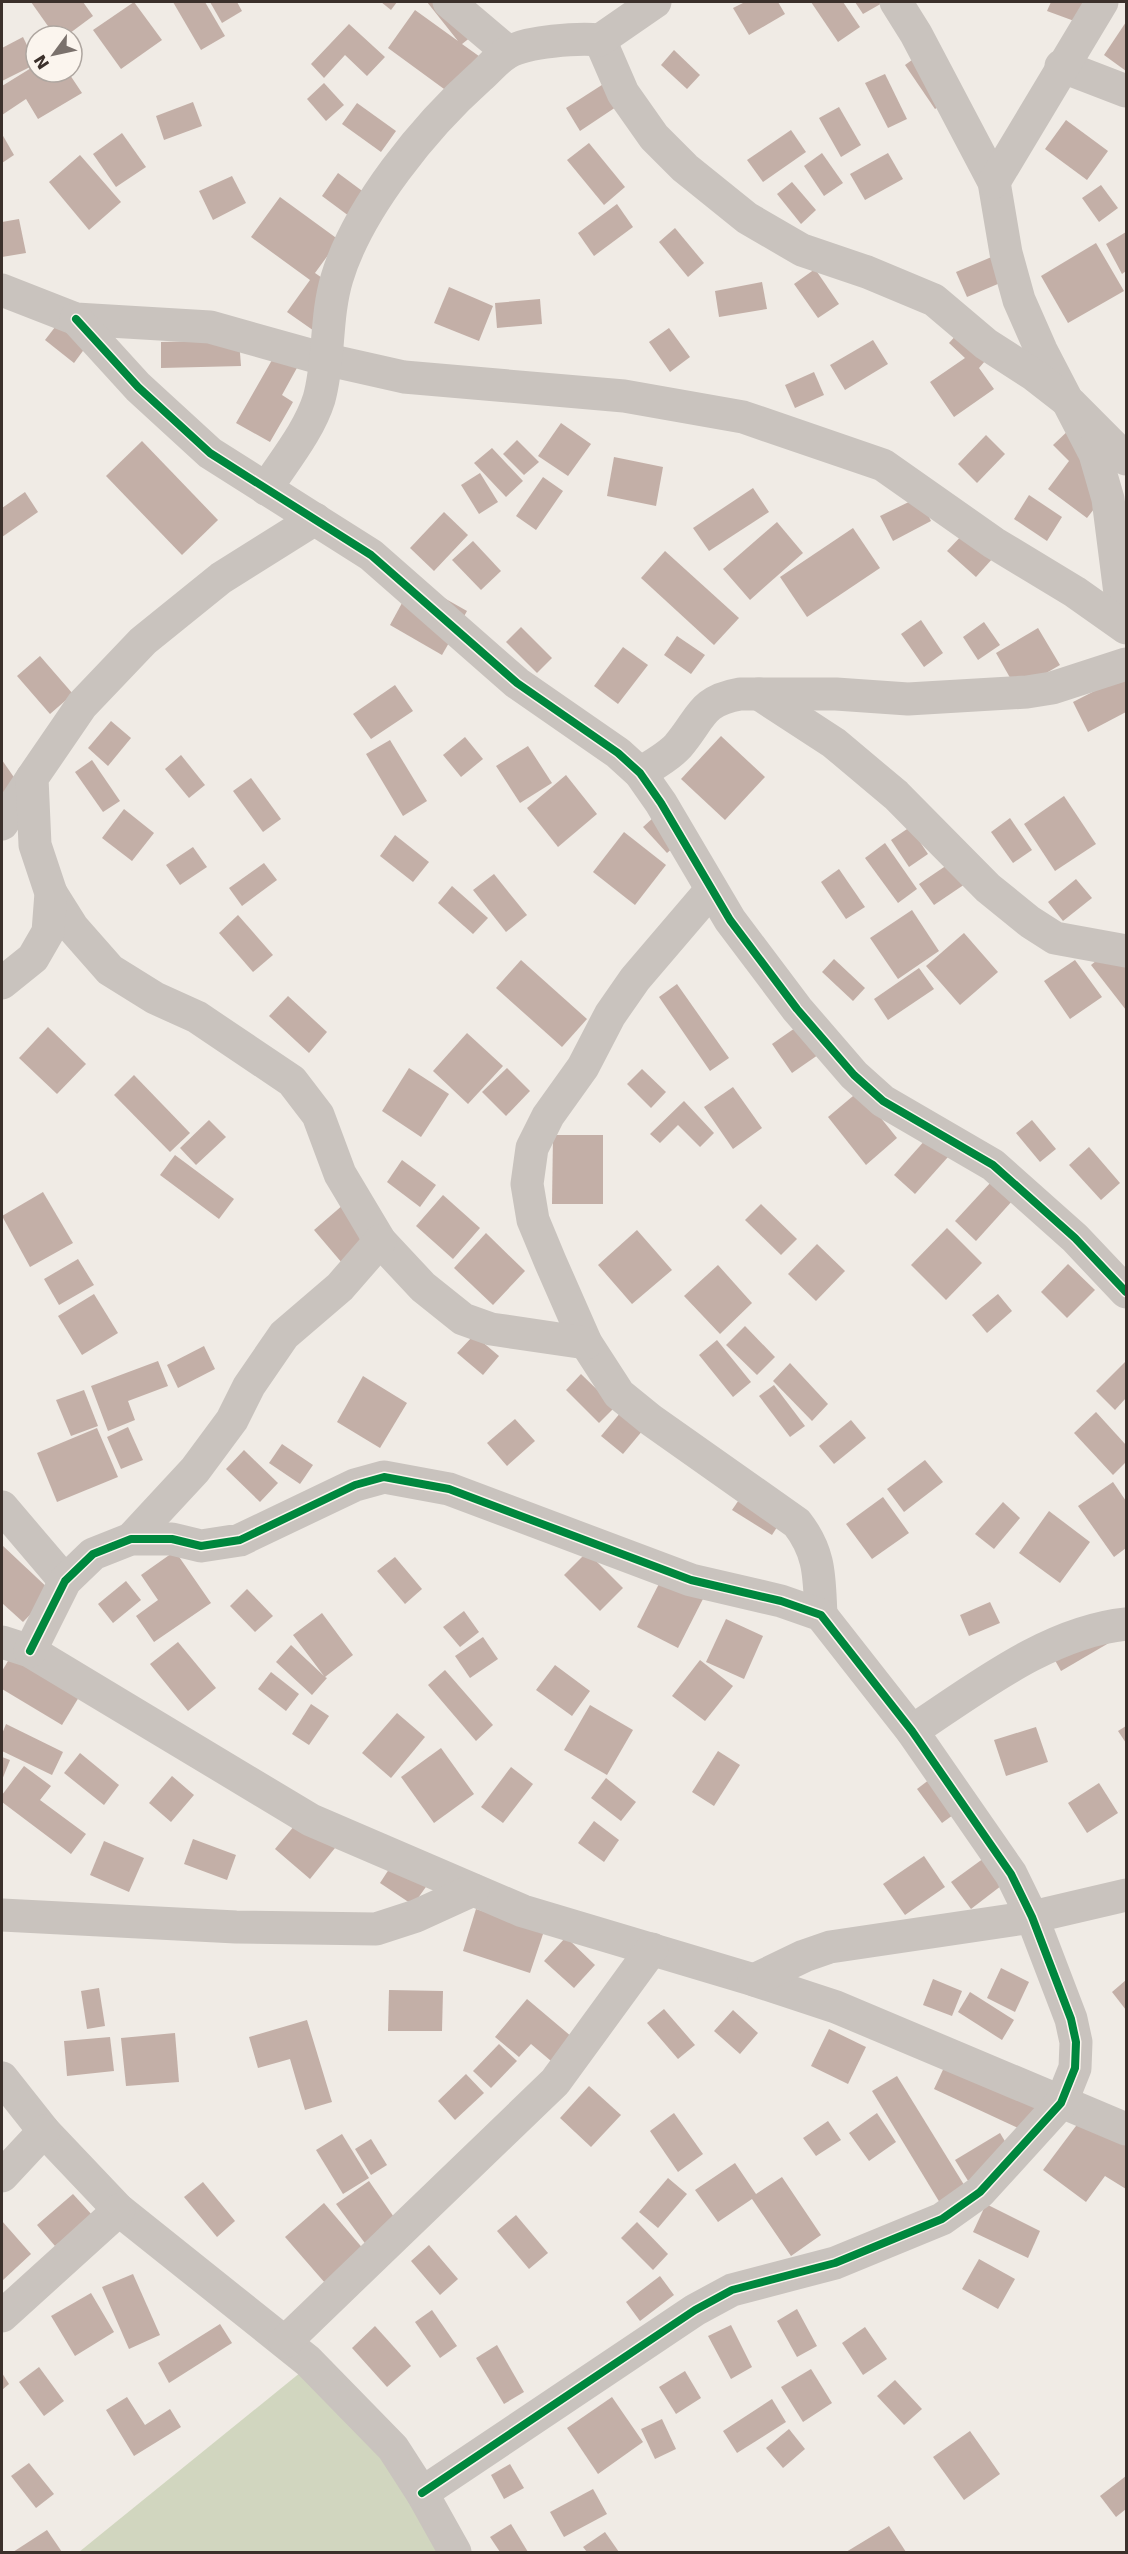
<svg xmlns="http://www.w3.org/2000/svg" width="1128" height="2554" font-family="'DejaVu Sans',sans-serif">
<rect width="100%" height="100%" fill="#f0ebe5"/>
<path fill="#d1d6bf" d="M306 2368 410 2459 454 2552H79Z"/>
<g fill="#c3afa7">
<path d="M31 2H83L93 16 66 36H55Z"/>
<path d="M134 2 162 40 121 69 93 30Z"/>
<path d="M173 2H205L225 36 201 50Z"/>
<path d="M210 2H237L242 11 222 23Z"/>
<path d="M381 2H397L391 10Z"/>
<path d="M427 2H460L481 29 462 44 483 59 455 97 388 48 415 10 458 41Z"/>
<path d="M745 2H778L785 14 749 35 733 8Z"/>
<path d="M811 2H843L860 27 838 42Z"/>
<path d="M855 2H884L863 14Z"/>
<path d="M1051 2H1107L1096 29 1047 11Z"/>
<path d="M1126 22V71L1104 55Z"/>
<path d="M349 24 385 57 367 76 345 55 324 78 311 64Z"/>
<path d="M23 37 36 64 2 81V48Z"/>
<path d="M674 50 700 75 687 89 661 65Z"/>
<path d="M926 50 957 95 935 109 905 65Z"/>
<path d="M36 65V72H68L82 93 38 119 26 99 2 115V86Z"/>
<path d="M885 74 907 119 888 128 865 83Z"/>
<path d="M324 83 344 105 326 121 307 99Z"/>
<path d="M605 83 619 105 580 131 566 108Z"/>
<path d="M193 102 202 126 164 140 156 116Z"/>
<path d="M357 103 396 131 381 152 342 124Z"/>
<path d="M839 107 861 145 841 157 819 118Z"/>
<path d="M1066 120 1108 151 1087 180 1045 149Z"/>
<path d="M791 130 806 152 763 182 747 160Z"/>
<path d="M122 133 146 167 116 187 93 154Z"/>
<path d="M2 134 14 155 2 163Z"/>
<path d="M589 143 625 187 604 205 567 160Z"/>
<path d="M822 153 843 183 824 196 804 166Z"/>
<path d="M888 153 903 179 865 200 850 174Z"/>
<path d="M80 155 121 202 89 230 49 182Z"/>
<path d="M338 173 369 196 353 219 322 196Z"/>
<path d="M232 176 246 203 213 220 199 191Z"/>
<path d="M792 182 816 210 801 224 777 194Z"/>
<path d="M1101 185 1118 208 1099 222 1082 198Z"/>
<path d="M280 197 339 240 315 273 344 293 317 333 287 312 310 280 251 237Z"/>
<path d="M617 204 633 227 594 256 578 233Z"/>
<path d="M19 219 26 253 2 257V222Z"/>
<path d="M675 228 704 263 688 277 659 242Z"/>
<path d="M1126 232V271L1122 274 1106 244Z"/>
<path d="M1096 243 1124 291 1068 323 1041 276Z"/>
<path d="M1001 253 1012 278 967 297 956 272Z"/>
<path d="M815 269 839 304 818 318 794 284Z"/>
<path d="M762 282 767 309 719 317 715 291Z"/>
<path d="M449 287 493 306 479 341 434 323Z"/>
<path d="M540 299 542 324 497 328 495 303Z"/>
<path d="M969 321 997 347 979 368 994 389 954 417 930 382 965 358 949 343Z"/>
<path d="M59 322 88 344 74 363 45 340Z"/>
<path d="M669 328 690 357 670 372 649 342Z"/>
<path d="M239 340 241 366 161 368V342Z"/>
<path d="M873 340 888 364 845 390 830 365Z"/>
<path d="M276 353 298 366 282 395 293 402 270 442 236 423Z"/>
<path d="M814 372 824 395 795 408 785 385Z"/>
<path d="M561 423 591 444 568 476 538 456Z"/>
<path d="M1071 428 1111 487 1087 518 1048 489 1069 461 1053 445Z"/>
<path d="M986 435 1005 454 977 483 958 464Z"/>
<path d="M517 440 539 462 524 475 503 454Z"/>
<path d="M142 441 218 520 182 555 106 476Z"/>
<path d="M492 448 523 481 506 497 474 463Z"/>
<path d="M614 457 663 467 656 506 607 496Z"/>
<path d="M480 473 498 502 479 514 461 485Z"/>
<path d="M543 477 563 491 536 530 516 516Z"/>
<path d="M753 488 769 512 709 551 693 528Z"/>
<path d="M25 492 38 512 2 537V508Z"/>
<path d="M1029 495 1062 517 1047 541 1014 519Z"/>
<path d="M919 497 931 521 893 541 880 516Z"/>
<path d="M444 512 468 535 434 571 410 548Z"/>
<path d="M777 522 803 553 750 600 723 569Z"/>
<path d="M853 528 880 568 807 617 780 577Z"/>
<path d="M965 532 993 558 976 577 947 551Z"/>
<path d="M473 541 501 571 481 590 452 560Z"/>
<path d="M665 551 739 618 714 645 641 578Z"/>
<path d="M414 581 467 611 442 655 390 625Z"/>
<path d="M921 620 943 653 924 667 901 634Z"/>
<path d="M984 622 1000 645 978 660 963 637Z"/>
<path d="M521 627 552 658 537 673 506 642Z"/>
<path d="M1038 628 1060 665 1017 690 996 653Z"/>
<path d="M677 636 705 655 691 674 664 655Z"/>
<path d="M623 647 648 665 618 704 594 686Z"/>
<path d="M40 656 73 694 50 714 17 676Z"/>
<path d="M1126 675V712L1088 732 1073 702Z"/>
<path d="M395 685 413 711 371 739 353 714Z"/>
<path d="M111 721 131 738 108 766 88 748Z"/>
<path d="M721 736 765 777 725 820 681 779Z"/>
<path d="M465 737 483 759 461 777 443 755Z"/>
<path d="M390 740 427 801 403 816 366 754Z"/>
<path d="M528 746 552 783 520 803 496 766Z"/>
<path d="M181 755 205 785 189 798 165 769Z"/>
<path d="M2 760 20 786 2 800Z"/>
<path d="M92 760 120 801 103 812 75 772Z"/>
<path d="M566 775 597 814 558 847 527 808Z"/>
<path d="M251 778 281 819 263 832 233 791Z"/>
<path d="M1064 796 1096 844 1055 871 1024 824Z"/>
<path d="M664 808 688 835 667 853 643 827Z"/>
<path d="M124 809 154 833 132 861 102 838Z"/>
<path d="M1010 818 1032 850 1013 863 991 832Z"/>
<path d="M910 827 928 854 909 867 891 840Z"/>
<path d="M624 832 666 865 635 905 593 872Z"/>
<path d="M395 835 429 862 413 882 380 856Z"/>
<path d="M885 843 917 889 898 903 865 858Z"/>
<path d="M193 847 207 867 180 885 166 865Z"/>
<path d="M953 861 968 882 934 905 919 884Z"/>
<path d="M264 863 277 880 242 906 229 888Z"/>
<path d="M839 869 865 907 846 919 821 882Z"/>
<path d="M494 874 527 915 506 932 473 890Z"/>
<path d="M1076 879 1092 898 1063 921 1048 902Z"/>
<path d="M452 886 488 918 473 934 438 903Z"/>
<path d="M912 910 939 951 898 979 870 938Z"/>
<path d="M238 915 273 955 253 972 219 933Z"/>
<path d="M964 933 998 972 960 1005 926 966Z"/>
<path d="M1126 937V1010L1091 965Z"/>
<path d="M834 959 865 988 853 1001 822 972Z"/>
<path d="M521 960 587 1019 562 1047 496 988Z"/>
<path d="M1075 960 1102 997 1070 1019 1044 981Z"/>
<path d="M919 968 934 989 888 1020 874 999Z"/>
<path d="M677 984 729 1058 710 1071 659 997Z"/>
<path d="M288 996 327 1032 309 1053 269 1016Z"/>
<path d="M808 1019 828 1048 792 1073 772 1044Z"/>
<path d="M48 1027 86 1064 57 1094 19 1058Z"/>
<path d="M467 1033 503 1066 468 1104 433 1071Z"/>
<path d="M409 1068 449 1094 421 1137 382 1111Z"/>
<path d="M507 1068 530 1091 506 1116 482 1092Z"/>
<path d="M642 1069 666 1092 651 1108 627 1084Z"/>
<path d="M134 1075 190 1133 170 1152 114 1095Z"/>
<path d="M733 1087 762 1128 733 1149 704 1107Z"/>
<path d="M859 1091 897 1138 866 1165 828 1117Z"/>
<path d="M684 1101 714 1133 700 1147 678 1125 660 1143 650 1134Z"/>
<path d="M209 1120 226 1137 196 1165 180 1148Z"/>
<path d="M1032 1120 1056 1149 1040 1162 1016 1133Z"/>
<path d="M553 1135H603V1204H552Z"/>
<path d="M927 1138 948 1157 915 1194 894 1175Z"/>
<path d="M1089 1147 1120 1183 1101 1200 1069 1165Z"/>
<path d="M175 1155 234 1199 219 1219 160 1175Z"/>
<path d="M402 1160 436 1185 420 1207 387 1182Z"/>
<path d="M992 1181 1013 1200 976 1241 955 1221Z"/>
<path d="M43 1192 73 1243 30 1267 2 1216Z"/>
<path d="M443 1195 480 1228 453 1259 416 1226Z"/>
<path d="M351 1198 385 1237 348 1270 314 1230Z"/>
<path d="M761 1204 797 1239 781 1255 745 1220Z"/>
<path d="M947 1228 982 1263 946 1300 911 1265Z"/>
<path d="M637 1230 672 1270 632 1304 598 1265Z"/>
<path d="M486 1233 525 1271 493 1305 454 1268Z"/>
<path d="M817 1244 845 1271 816 1301 788 1274Z"/>
<path d="M78 1259 94 1285 59 1305 44 1279Z"/>
<path d="M1068 1264 1095 1290 1067 1318 1041 1292Z"/>
<path d="M718 1265 752 1303 720 1334 684 1296Z"/>
<path d="M94 1294 118 1333 82 1355 58 1316Z"/>
<path d="M998 1294 1012 1311 987 1333 972 1315Z"/>
<path d="M745 1326 775 1357 757 1375 726 1345Z"/>
<path d="M474 1335 499 1356 483 1375 457 1353Z"/>
<path d="M717 1340 751 1382 733 1397 699 1355Z"/>
<path d="M204 1346 215 1369 178 1388 167 1365Z"/>
<path d="M158 1361 168 1386 128 1401 135 1420 108 1431 91 1386Z"/>
<path d="M1126 1361V1398L1115 1410 1096 1391Z"/>
<path d="M790 1363 828 1404 812 1421 773 1381Z"/>
<path d="M581 1374 615 1407 599 1423 566 1390Z"/>
<path d="M363 1376 407 1403 380 1448 337 1422Z"/>
<path d="M774 1385 805 1426 790 1437 759 1396Z"/>
<path d="M84 1390 98 1426 71 1436 56 1400Z"/>
<path d="M621 1412 643 1430 623 1454 601 1436Z"/>
<path d="M1096 1412 1126 1445V1462L1113 1475 1074 1433Z"/>
<path d="M515 1419 535 1441 507 1466 487 1443Z"/>
<path d="M851 1420 866 1438 834 1464 819 1446Z"/>
<path d="M128 1427 143 1460 121 1469 107 1437Z"/>
<path d="M97 1428 118 1477 57 1502 37 1453Z"/>
<path d="M282 1444 313 1465 300 1484 269 1463Z"/>
<path d="M244 1450 278 1483 260 1502 226 1469Z"/>
<path d="M925 1460 943 1482 904 1512 887 1489Z"/>
<path d="M1113 1482 1126 1501V1548L1114 1557 1078 1506Z"/>
<path d="M747 1488 786 1513 772 1535 732 1510Z"/>
<path d="M883 1497 909 1533 872 1559 846 1524Z"/>
<path d="M1003 1502 1020 1518 994 1549 975 1534Z"/>
<path d="M1049 1511 1090 1542 1060 1583 1019 1553Z"/>
<path d="M2 1545 52 1592 23 1622 2 1603Z"/>
<path d="M175 1551 211 1603 154 1642 136 1616 158 1600 141 1575Z"/>
<path d="M587 1552 623 1588 600 1611 564 1575Z"/>
<path d="M395 1557 422 1589 405 1604 377 1571Z"/>
<path d="M666 1570 707 1591 678 1648 637 1627Z"/>
<path d="M126 1581 141 1600 113 1623 98 1604Z"/>
<path d="M247 1589 273 1616 255 1632 230 1606Z"/>
<path d="M990 1602 1000 1623 969 1636 960 1615Z"/>
<path d="M1112 1610 1126 1633 1061 1671 1048 1648Z"/>
<path d="M464 1611 479 1632 460 1647 443 1627Z"/>
<path d="M322 1613 353 1655 325 1677 327 1678 312 1695 276 1662 291 1645 324 1676 293 1635Z"/>
<path d="M726 1619 763 1636 744 1679 706 1662Z"/>
<path d="M483 1637 498 1659 470 1678 455 1656Z"/>
<path d="M178 1642 216 1688 188 1711 150 1664Z"/>
<path d="M11 1656 79 1697 62 1725 2 1689V1671Z"/>
<path d="M700 1660 733 1686 705 1721 672 1696Z"/>
<path d="M555 1665 590 1691 572 1716 536 1690Z"/>
<path d="M445 1670 493 1725 476 1741 428 1685Z"/>
<path d="M271 1672 299 1694 286 1711 258 1689Z"/>
<path d="M311 1704 329 1716 309 1745 292 1734Z"/>
<path d="M590 1705 633 1730 607 1775 564 1750Z"/>
<path d="M397 1713 425 1737 391 1778 362 1753Z"/>
<path d="M6 1724 63 1752 52 1775 2 1751V1734Z"/>
<path d="M1126 1726V1743L1118 1731Z"/>
<path d="M1036 1727 1048 1762 1006 1776 994 1740Z"/>
<path d="M441 1748 474 1794 434 1823 401 1777Z"/>
<path d="M718 1751 740 1765 714 1806 692 1792Z"/>
<path d="M80 1753 119 1785 104 1805 64 1773Z"/>
<path d="M2 1757 10 1760 2 1780Z"/>
<path d="M24 1766 51 1786 40 1800 86 1834 71 1854 2 1802V1795Z"/>
<path d="M511 1767 533 1784 503 1823 481 1807Z"/>
<path d="M938 1773 964 1807 942 1823 917 1789Z"/>
<path d="M172 1776 194 1795 171 1822 149 1803Z"/>
<path d="M606 1778 636 1802 621 1821 591 1798Z"/>
<path d="M1099 1783 1118 1813 1087 1833 1068 1803Z"/>
<path d="M300 1819 335 1848 310 1879 275 1849Z"/>
<path d="M594 1821 619 1840 604 1862 578 1843Z"/>
<path d="M193 1839 236 1855 227 1880 184 1864Z"/>
<path d="M104 1841 144 1858 129 1892 90 1875Z"/>
<path d="M991 1853 1010 1879 971 1909 951 1882Z"/>
<path d="M924 1856 945 1887 905 1915 883 1884Z"/>
<path d="M395 1860 428 1884 413 1905 380 1883Z"/>
<path d="M476 1909 544 1931 530 1973 463 1951Z"/>
<path d="M566 1937 595 1965 574 1988 544 1961Z"/>
<path d="M1001 1968 1029 1982 1015 2012 987 1998Z"/>
<path d="M933 1979 962 1991 952 2016 923 2005Z"/>
<path d="M1126 1980V2010L1112 1992Z"/>
<path d="M99 1988 105 2026 87 2029 81 1991Z"/>
<path d="M389 1990 443 1991 442 2031H388Z"/>
<path d="M970 1992 1014 2020 1002 2040 958 2012Z"/>
<path d="M527 1999 585 2048 564 2072 531 2044 519 2057 495 2037Z"/>
<path d="M664 2009 695 2045 678 2059 647 2023Z"/>
<path d="M733 2010 758 2033 740 2054 714 2031Z"/>
<path d="M307 2020 332 2102 305 2110 290 2059 258 2068 249 2037Z"/>
<path d="M829 2029 866 2047 848 2084 811 2066Z"/>
<path d="M175 2033 179 2082 126 2086 121 2038Z"/>
<path d="M110 2037 114 2071 67 2076 64 2041Z"/>
<path d="M499 2044 517 2061 491 2088 473 2071Z"/>
<path d="M948 2059 1055 2108 1042 2139 934 2089Z"/>
<path d="M466 2074 484 2093 455 2120 438 2101Z"/>
<path d="M897 2076 966 2188 940 2203 872 2091Z"/>
<path d="M589 2086 621 2115 591 2147 560 2118Z"/>
<path d="M1091 2106 1126 2132V2189L1105 2176 1086 2202 1043 2170Z"/>
<path d="M674 2113 703 2154 678 2172 650 2131Z"/>
<path d="M877 2113 896 2142 869 2161 849 2133Z"/>
<path d="M828 2121 841 2140 816 2156 803 2138Z"/>
<path d="M1000 2133 1015 2158 970 2184 955 2160Z"/>
<path d="M342 2134 369 2178 343 2194 316 2150Z"/>
<path d="M371 2139 387 2165 371 2175 355 2149Z"/>
<path d="M735 2163 756 2194 782 2177 821 2235 791 2256 752 2199 718 2222 695 2190Z"/>
<path d="M668 2178 687 2194 658 2228 639 2212Z"/>
<path d="M369 2181 398 2223 367 2246 336 2204Z"/>
<path d="M203 2182 235 2221 217 2237 184 2197Z"/>
<path d="M73 2194 92 2215 55 2246 37 2225Z"/>
<path d="M324 2203 371 2258 332 2291 285 2237Z"/>
<path d="M986 2204 1040 2231 1028 2258 973 2232Z"/>
<path d="M516 2215 548 2253 529 2269 497 2231Z"/>
<path d="M2 2221 31 2254 2 2281Z"/>
<path d="M637 2222 668 2254 653 2270 621 2238Z"/>
<path d="M429 2245 458 2279 440 2295 411 2261Z"/>
<path d="M979 2259 1015 2279 998 2309 962 2289Z"/>
<path d="M133 2274 160 2335 129 2349 102 2287Z"/>
<path d="M660 2276 674 2295 640 2321 626 2302Z"/>
<path d="M91 2293 114 2332 75 2356 51 2316Z"/>
<path d="M797 2309 817 2346 797 2357 777 2321Z"/>
<path d="M432 2310 457 2346 440 2358 415 2322Z"/>
<path d="M220 2324 232 2343 169 2383 158 2363Z"/>
<path d="M731 2325 752 2367 731 2379 708 2336Z"/>
<path d="M375 2326 411 2366 387 2387 352 2348Z"/>
<path d="M865 2327 887 2359 863 2375 842 2343Z"/>
<path d="M497 2345 524 2392 504 2404 476 2358Z"/>
<path d="M39 2367 64 2401 44 2416 19 2382Z"/>
<path d="M811 2369 832 2403 803 2422 781 2387Z"/>
<path d="M685 2371 701 2398 676 2414 659 2387Z"/>
<path d="M2 2373 9 2384 2 2390Z"/>
<path d="M895 2380 922 2409 904 2425 877 2396Z"/>
<path d="M127 2397 145 2425 170 2409 181 2427 134 2456 106 2410Z"/>
<path d="M612 2397 643 2442 598 2474 567 2428Z"/>
<path d="M772 2399 786 2422 737 2453 723 2431Z"/>
<path d="M662 2419 676 2449 655 2459 641 2429Z"/>
<path d="M789 2429 805 2449 783 2468 766 2448Z"/>
<path d="M970 2431 1000 2474 964 2500 933 2457Z"/>
<path d="M29 2463 54 2494 36 2508 11 2476Z"/>
<path d="M510 2464 524 2488 504 2499 491 2475Z"/>
<path d="M1126 2476V2509L1116 2517 1100 2496Z"/>
<path d="M593 2489 607 2514 564 2537 550 2512Z"/>
<path d="M511 2524 528 2552H500L490 2537Z"/>
<path d="M889 2526 906 2552H846Z"/>
<path d="M47 2530 62 2552H13Z"/>
<path d="M605 2532 619 2552H587L583 2547Z"/>
</g>
<g fill="none" stroke-linecap="round" stroke-linejoin="round">
<g stroke="#c9c3be" stroke-width="33">
<path d="M449 2 508 52"/>
<path d="M896 2 916 34 994 182 1006 253 1019 300 1041 350 1095 454 1108 499 1124 625"/>
<path d="M600 40 623 93 654 137 685 168 747 218 802 250 867 272 934 300 986 344 1034 375 1070 403 1126 459"/>
<path d="M1061 66 1126 91"/>
<path d="M994 182 1102 2"/>
<path d="M2 290 76 319 210 327 324 359 404 377 624 396 743 417 883 465 994 543 1075 592 1126 628"/>
<path d="M76 319 138 387 210 453 371 555 517 683 618 753 640 773 661 803 730 920 797 1009 854 1075 883 1101 993 1165 1075 1238 1126 1292"/>
<path d="M266 489C284 461 309 431 319 399 330 360 325 318 337 278 358 208 425 126 480 77 489 69 497 59 507 53 526 41 579 38 600 40L655 2"/>
<path d="M759 694 834 743 896 795 988 888 1030 922 1055 938 1126 951"/>
<path d="M640 773C653 765 668 757 678 746 702 718 700 701 740 694H836L908 699 1027 692 1052 688 1126 664"/>
<path d="M2 824 32 778"/>
<path d="M711 890 635 979 610 1015 583 1067 548 1116 532 1148 527 1184 533 1220 550 1261 586 1343 619 1394 651 1420 797 1523C821 1554 819 1578 821 1615"/>
<path d="M51 893 73 928 110 970 155 998 197 1017 292 1081 318 1115 340 1174 380 1241 423 1287 463 1319 491 1329 586 1343"/>
<path d="M2 983 33 958 48 932 51 893 35 845 32 778 82 705 143 641 221 578 315 519"/>
<path d="M2 1507 65 1581"/>
<path d="M131 1539 195 1470 232 1420 249 1386 284 1335 340 1287 380 1241"/>
<path d="M2 1642 30 1651 311 1820 523 1911 754 1980 836 2007 1126 2129"/>
<path d="M30 1651 65 1581 93 1554 131 1539H172L201 1546 240 1540 355 1485 384 1477 449 1489 691 1580 781 1601 821 1615 912 1731 1011 1874 1032 1917 1071 2019 1076 2042 1075 2068 1061 2103 980 2192 942 2219 835 2263 732 2290 695 2310 422 2493"/>
<path d="M912 1731C976 1689 1048 1632 1126 1624"/>
<path d="M2 1915 236 1927 376 1929 416 1916 473 1890"/>
<path d="M754 1980 804 1956 830 1947 1032 1917 1126 1895"/>
<path d="M2 2078 44 2131 119 2210 308 2361 393 2448 422 2493 455 2552"/>
<path d="M2 2176 44 2131"/>
<path d="M2 2316 119 2210"/>
<path d="M285 2342 555 2082 652 1949"/>
</g>
<g stroke="#fbf5ee" stroke-width="11">
<g id="cycleway">
<path d="M76 319 138 387 210 453 371 555 517 683 618 753 640 773 661 803 730 920 797 1009 854 1075 883 1101 993 1165 1075 1238 1126 1292"/>
<path d="M30 1651 65 1581 93 1554 131 1539H172L201 1546 240 1540 355 1485 384 1477 449 1489 691 1580 781 1601 821 1615 912 1731 1011 1874 1032 1917 1071 2019 1076 2042 1075 2068 1061 2103 980 2192 942 2219 835 2263 732 2290 695 2310 422 2493"/>
</g>
</g>
<use href="#cycleway" stroke="#00873e" stroke-width="8"/>
</g>
<rect width="1128" height="2554" fill="none" stroke="#3b302b" stroke-width="6"/>
<g transform="translate(54 54) rotate(237)"><circle r="28" fill="#fbf5ee" stroke="#aea6a0" stroke-width="1.5"/>
<path d="M0-4.5L10 22L0 15L-10 22Z" fill="#7a716c"/>
<text y="-9" font-size="16" font-weight="bold" text-anchor="middle" fill="#3b302b">N</text>
</g>
</svg>
